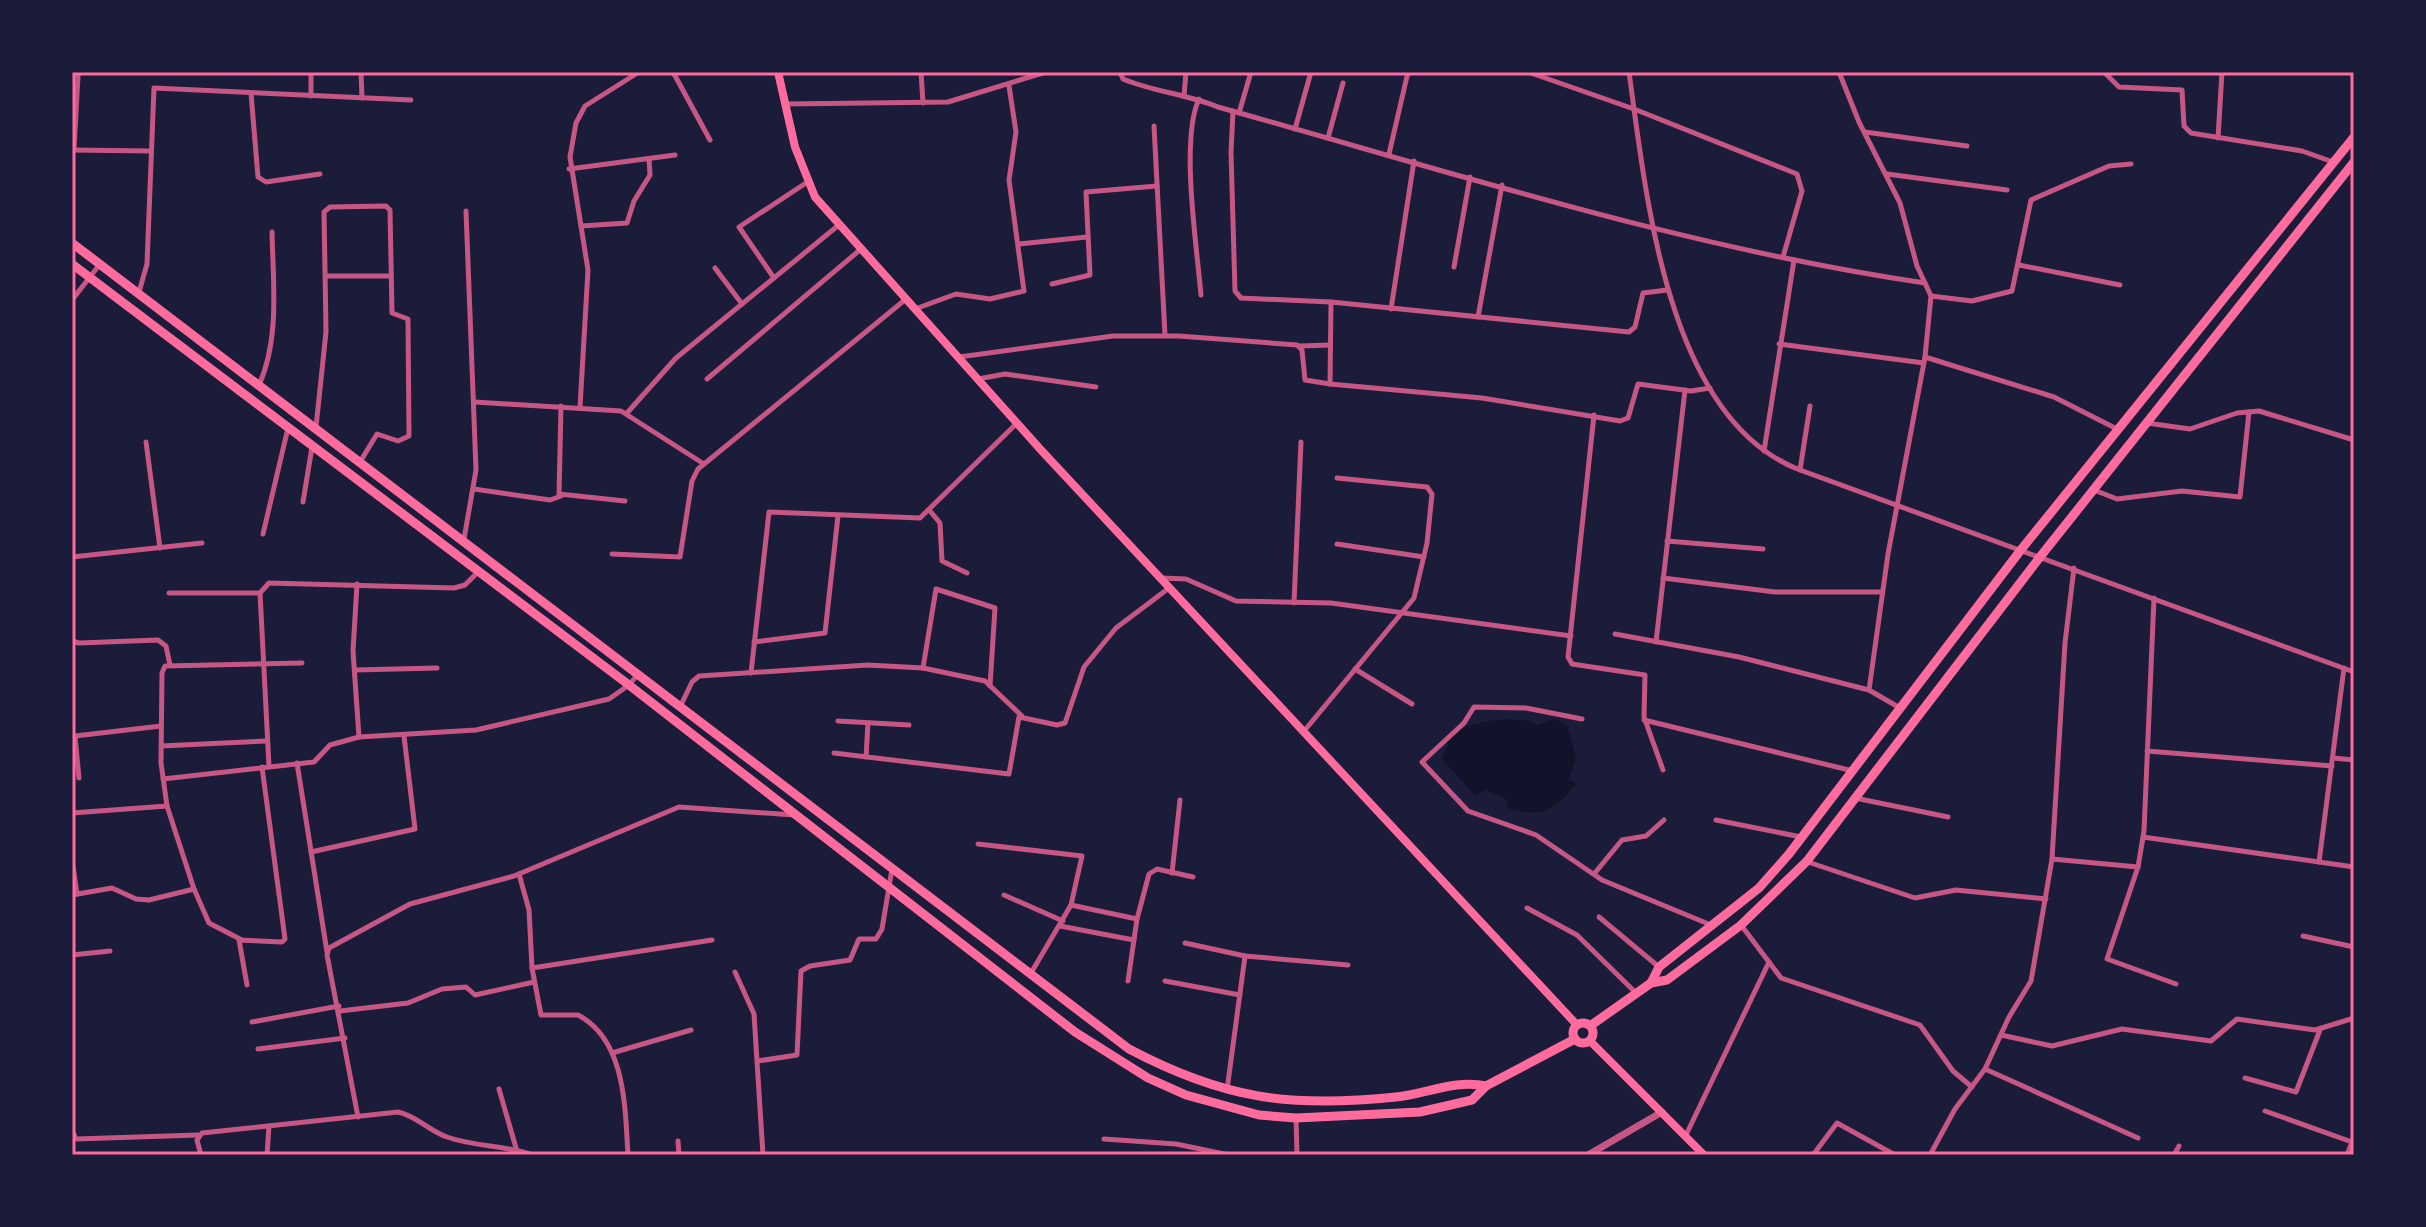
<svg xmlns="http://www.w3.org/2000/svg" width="2426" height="1227" font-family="'Public Sans',sans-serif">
<rect width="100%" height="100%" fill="#1b1b3a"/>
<path fill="#12122b" d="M1509 719 1529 721 1537 725 1555 719 1567 726 1576 757 1569 779 1576 784C1555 810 1541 819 1507 808V800L1486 790 1476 796 1441 758 1448 746 1445 740C1465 723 1484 721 1509 719Z"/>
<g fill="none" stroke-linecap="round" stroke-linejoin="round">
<g stroke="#c65784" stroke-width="5">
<path d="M311 72V96"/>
<path d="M361 72 362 98"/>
<path d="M673 72 710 140"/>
<path d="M921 72 923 103"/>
<path d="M1120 72 1123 79C1154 92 1187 94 1218 107 1451 172 1685 248 1925 283"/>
<path d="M1528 72 1634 109 1797 174 1802 191 1783 257"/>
<path d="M1629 72C1646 193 1666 419 1800 470L2354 672"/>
<path d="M1839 72 1859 122 1900 203 1917 266 1931 296 1925 357"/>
<path d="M2104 72 2119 87 2182 90 2184 126 2191 133 2302 151 2333 162"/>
<path d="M251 93 258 177 266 182 320 174"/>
<path d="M1184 96 1186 72"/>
<path d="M1199 99C1180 139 1197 248 1201 295"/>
<path d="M785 104 948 102 1046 72"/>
<path d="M1233 111 1231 152 1235 291 1241 298 1331 302 1629 332 1635 327 1643 293 1667 290"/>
<path d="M1239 113 1251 72"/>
<path d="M1154 126 1165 335"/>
<path d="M1295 129 1311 72"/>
<path d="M1865 132 1967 146"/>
<path d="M1328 138 1343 83"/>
<path d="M2218 138 2222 72"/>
<path d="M72 150 150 151"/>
<path d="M74 150 78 76"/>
<path d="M1389 154 1408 72"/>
<path d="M569 169 675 155"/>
<path d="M1887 174 2007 190"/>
<path d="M581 226 627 223 634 201 650 175 649 159"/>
<path d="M1019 244 1087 237"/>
<path d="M2019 265 2120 285"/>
<path d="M1454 267 1470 177"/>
<path d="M715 268 742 304"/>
<path d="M326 276H391"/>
<path d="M774 278 739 227 809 181"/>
<path d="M1052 284 1090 275 1086 192 1157 186"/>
<path d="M139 292 147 264 154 88 411 100"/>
<path d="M1931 296 1972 301 2012 291 2031 200 2109 166 2131 164"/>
<path d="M72 300 100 264"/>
<path d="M1331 302 1330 384 1482 398 1620 421 1628 418 1638 384 1691 391 1710 388"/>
<path d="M915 309 956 294 990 299 1024 291 1009 180 1016 132 1009 86"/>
<path d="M1391 309 1414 161"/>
<path d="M1478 317 1502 185"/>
<path d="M1779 344 1924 363"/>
<path d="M1300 346 1330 345"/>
<path d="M959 357 1113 336H1179L1297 345 1302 350 1305 380 1330 384"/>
<path d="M707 379 861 249"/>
<path d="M978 379 1005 374 1096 387"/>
<path d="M259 385C280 339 273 281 272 232"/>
<path d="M475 402 621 411 704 464"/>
<path d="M561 406 559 494 625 501"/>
<path d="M580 407 588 270 570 157 576 123 585 106 639 72"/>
<path d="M627 413 676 358 840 224"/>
<path d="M1594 415 1568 657 1572 664 1645 675 1644 717 1663 770"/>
<path d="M2147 423 2190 429 2237 413 2259 411 2354 440"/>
<path d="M316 427 326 332 324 212 330 207 386 206 390 210 392 313 408 319 409 436 398 441 377 434 360 462"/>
<path d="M146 442 160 548"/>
<path d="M1764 451 1794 260"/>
<path d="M1800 470 1810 406"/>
<path d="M474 489 550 500 561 496"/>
<path d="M2094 490 2117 499 2182 491 2240 497 2249 412"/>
<path d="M303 502 312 447"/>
<path d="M930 511 940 523 942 561 967 573"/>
<path d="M263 534 288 428"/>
<path d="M464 539 476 470 466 211"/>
<path d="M1667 541 1763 549"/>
<path d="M1337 544 1424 557"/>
<path d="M612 554 680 557 692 481 698 469 906 299"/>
<path d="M72 557 202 543"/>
<path d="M1162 578 1186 579 1236 601 1331 603 1571 636"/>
<path d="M1663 578 1775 592H1882"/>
<path d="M357 584 353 651 359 737"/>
<path d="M169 593H260"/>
<path d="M2154 598 2144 831 2138 867 2107 959 2176 984"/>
<path d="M1294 603 1301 442"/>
<path d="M1615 634 1739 657 1869 690"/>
<path d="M72 641 79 643 158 640 166 646 170 665"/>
<path d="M754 642 825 633 838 516"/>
<path d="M1656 642 1685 390"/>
<path d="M923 668 936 589 995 608 990 686"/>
<path d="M1355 669 1412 704"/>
<path d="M355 670 437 668"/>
<path d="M751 673 769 512 920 518 1017 423"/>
<path d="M681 705 692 682 699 676 868 665 923 668 985 681 1022 716"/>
<path d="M1900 708 1869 690 1888 554 1925 357 2054 397 2117 429"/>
<path d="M1582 719 1526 708 1474 707 1464 723 1422 762 1468 811 1536 835 1602 880 1711 925"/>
<path d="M1644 720 1853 771"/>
<path d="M838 721 909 725"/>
<path d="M1305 730 1414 598 1427 543 1432 494 1427 487 1337 478"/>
<path d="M161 746 267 741"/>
<path d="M2147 751 2332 766"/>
<path d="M834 753 1009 774 1019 717 1057 725 1065 723 1084 667 1116 628 1169 588"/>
<path d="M866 757 868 723"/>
<path d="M2333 758 2354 760"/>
<path d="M297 763 327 952"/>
<path d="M269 766 260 593 269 583 454 588 465 585 478 572"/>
<path d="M79 778 75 736 161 726"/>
<path d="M163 779 314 762 330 745 359 737 476 730 609 699 629 685 639 673"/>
<path d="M1855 798 1948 817"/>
<path d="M72 813 167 806"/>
<path d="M1716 820 1801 837"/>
<path d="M2143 837 2354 867"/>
<path d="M978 844 1082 856 1071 905 1031 973"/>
<path d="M311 852 415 829 404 736"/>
<path d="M72 859 77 894"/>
<path d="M2052 859 2138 867"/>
<path d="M1808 862 1915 898 1956 890 2046 899"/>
<path d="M2319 862 2344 668"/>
<path d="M1172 873 1180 800"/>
<path d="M519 874 529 910 532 968 712 940"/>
<path d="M1594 874 1622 840 1646 836 1664 820"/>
<path d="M194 889 167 806 161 763 162 673 165 666 302 663"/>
<path d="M72 895 112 888 136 899 149 900 194 889 209 923 240 939"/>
<path d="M1004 895 1063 921"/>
<path d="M1071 905 1137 919"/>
<path d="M1527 908 1577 935 1636 993"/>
<path d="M1599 917 1659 967"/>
<path d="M1741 925 1781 978 1920 1025 1953 1071 1972 1087"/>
<path d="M1060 926 1134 940"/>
<path d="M2303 936 2354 947"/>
<path d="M1185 943 1245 956 1348 965"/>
<path d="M72 955 110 951"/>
<path d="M532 968 541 1015H578C626 1040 625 1108 628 1155"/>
<path d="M735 972 754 1014 763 1155"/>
<path d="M1128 981 1137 919 1149 874 1157 869 1193 877"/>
<path d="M1165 981 1240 995"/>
<path d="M247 985 239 940 282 942 285 939 262 767"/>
<path d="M340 1011 408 1003 442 989 466 987 475 995 534 982"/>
<path d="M252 1022 339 1006"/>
<path d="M2001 1035 2052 1046 2122 1029 2211 1041 2237 1019 2315 1030 2354 1018"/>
<path d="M258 1049 345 1038"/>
<path d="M612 1053 691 1030"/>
<path d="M758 1061 797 1055 801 971 810 966 850 960 859 939H876L882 929 892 869"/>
<path d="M1985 1069 2138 1138"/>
<path d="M2245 1078 2296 1092 2320 1030"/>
<path d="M499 1089 516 1148"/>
<path d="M1227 1090 1245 956"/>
<path d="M2265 1111 2352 1142"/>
<path d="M358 1117 327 955 329 948 410 904 514 876 679 807 794 815"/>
<path d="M1296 1118 1297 1155"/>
<path d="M72 1130 76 1139 198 1135"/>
<path d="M1686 1135 1769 962"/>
<path d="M1104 1139 1176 1144 1229 1155"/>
<path d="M678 1141 679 1155"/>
<path d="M201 1155 197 1140 202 1133 398 1112C417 1116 429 1131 447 1137 475 1147 505 1145 533 1155"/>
<path d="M267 1155 269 1126"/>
<path d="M1813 1155 1837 1123 1895 1155"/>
<path d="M1930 1155 1955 1109 1985 1069 2009 1017 2031 981 2052 859 2065 643 2074 568"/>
<path d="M2174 1155 2179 1146"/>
<path d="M2347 1155 2354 1137"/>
</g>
<path stroke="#c65784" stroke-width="7" d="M1588 1155 1662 1112"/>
<g stroke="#ff6b9d" stroke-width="8">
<path d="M778 72 795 147 815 197 1041 450 1577 1025"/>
<path d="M1590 1041 1704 1155"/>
</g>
<g stroke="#ff6b9d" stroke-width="9">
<path d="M72 243 1129 1049C1224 1099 1289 1108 1396 1097 1426 1094 1456 1079 1486 1086"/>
<path d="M72 264 629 685 1075 1032 1148 1078 1186 1095 1259 1115 1296 1118 1420 1112 1472 1100 1486 1086 1575 1039"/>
<path d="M1651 983 1659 967 1759 888 1789 854 2020 551 2354 137"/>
<circle cx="1583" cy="1033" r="10"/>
<path d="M1590 1026 1651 983 1667 980 1741 925 1807 861 2040 557 2354 162"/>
</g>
</g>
<rect width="2426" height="1227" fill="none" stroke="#1b1b3a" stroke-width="148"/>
<rect x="74" y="74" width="2278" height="1079" fill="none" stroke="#ff6b9d" stroke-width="3"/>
</svg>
